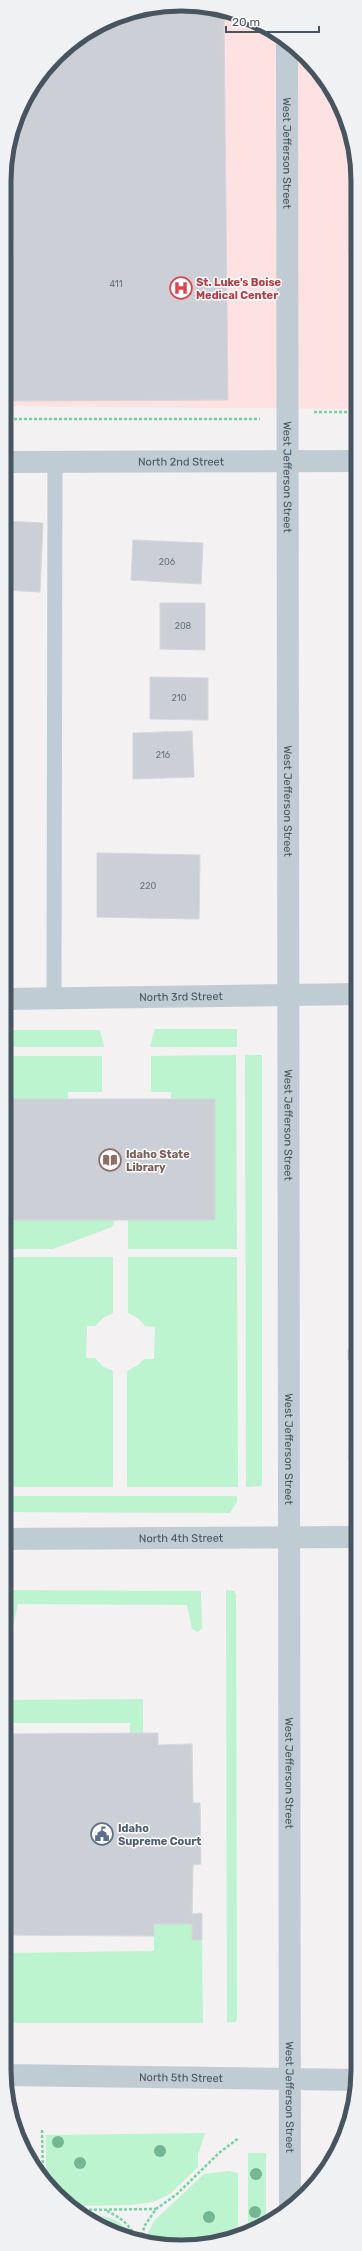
<svg xmlns="http://www.w3.org/2000/svg" width="362" height="2251" font-family="Rubik,sans-serif">
<rect width="100%" height="100%" fill="#f3f1f1"/>
<path fill="#fde2e1" d="M193 4 259 22 306 56 340 103 358 169V409L4 406V169L22 103 64 48Z"/>
<g fill="#bcf4d0">
<path d="M155 1029H237V1047H150Z"/>
<path d="M4 1030H100L104 1047H4Z"/>
<path d="M236 1055 237 1249H128V1220H215V1100L171 1099V1092H151V1056Z"/>
<path d="M245 1055H262V1486L246 1487Z"/>
<path d="M4 1056H102V1092H68V1099H4Z"/>
<path d="M4 1220H115L112 1227 53 1249H4Z"/>
<path d="M4 1257H113V1313L103 1318 95 1326H87L86 1358H95L104 1367 113 1371V1487H4Z"/>
<path d="M128 1257H237L238 1487H127V1371L138 1365 144 1359H154L155 1327 145 1326 138 1318 128 1313Z"/>
<path d="M4 1496H237V1502L230 1513 4 1512Z"/>
<path d="M4 1590 201 1591 202 1628 198 1632 192 1629 187 1605 18 1604 12 1630 6 1633 4 1631Z"/>
<path d="M226 1590 234 1591 236 1595 237 2019 235 2022 227 2023Z"/>
<path d="M143 1699V1733H130V1723H4V1700Z"/>
<path d="M154 1924H192V1940H202L203 2023H4V1953L154 1951Z"/>
<path d="M205 2133 198 2155V2167L170 2194 153 2202 130 2205 73 2206 56 2195 46 2181V2135Z"/>
<path d="M248 2153H266V2221L248 2232Z"/>
<path d="M229 2171 238 2173V2238L170 2247 169 2240 164 2237 159 2238 157 2244 144 2241 154 2221 204 2174Z"/>
<path d="M85 2215C105 2215 123 2218 131 2238L113 2233Z"/>
</g>
<g fill="#ccd0d6" stroke="#d4d7dd">
<path d="M193 4 224 13 228 400 4 401V169L22 103 64 48 124 13Z"/>
<path d="M348 135 358 169V252H349Z"/>
<path d="M4 521 43 523 40 592 4 590Z"/>
<path d="M133 540 203 543 201 584 131 580Z"/>
<path d="M160 603H205V650L160 649Z"/>
<path d="M150 677 208 678V720L150 719Z"/>
<path d="M192 731 194 777 133 779V733Z"/>
<path d="M97 853 200 855 199 919 97 917Z"/>
<rect x="4" y="1099" width="211" height="121"/>
<path d="M353 1345H358V1465H353V1460H349V1449H353L352 1360H348V1349H352Z"/>
<path d="M158 1733V1745L192 1744 193 1803H200L201 1864 193 1865 192 1914 202 1913V1940H192V1924H154V1936L4 1935V1734Z"/>
</g>
<g fill="none" stroke-linecap="round" stroke-linejoin="round">
<g stroke="#71d5a1" stroke-width="2.5" stroke-dasharray="3 2" stroke-linecap="butt">
<path d="M314 412H358"/>
<path d="M4 419H260"/>
<path d="M42 2130 43 2175"/>
<path d="M79 2210 156 2209"/>
<path d="M107 2211C119 2217 132 2225 135 2239"/>
<path d="M140 2240 145 2225 156 2209 177 2194 219 2153 239 2138"/>
</g>
<path stroke="#c0ccd4" stroke-width="15" d="M54 998 55 461"/>
<g stroke="#c0ccd4" stroke-width="22">
<path id="s1" d="M287 42 290 2208"/>
<path id="s2" d="M4 462 358 461"/>
<path id="s3" d="M4 999 358 994"/>
<path id="s4" d="M4 1539 358 1537"/>
<path id="s5" d="M5 2075 358 2080"/>
</g>
</g>
<g fill="#75b693">
<circle cx="58" cy="2142" r="6"/>
<circle cx="160" cy="2151" r="6"/>
<circle cx="80" cy="2163" r="6"/>
<circle cx="256" cy="2174" r="6"/>
<circle cx="255" cy="2212" r="6"/>
<circle cx="209" cy="2217" r="6"/>
</g>
<defs>
<g id="hospital-ring" transform="scale(1.15)"><circle r="9.5" fill="#fff" stroke="#e0444e" stroke-width="1.5"/><path d="M-5-5h3v3.5h4V-5h3V5h-3V1.5h-4V5h-3Z" fill="#e0444e"/></g>
<g id="library-ring" transform="scale(1.15)"><circle r="9.5" fill="#fff" stroke="#8d6e63" stroke-width="1.5"/><path d="M-6-4Q-3-5.5-.7-3.5V5Q-3 3-6 4ZM6-4Q3-5.5 .7-3.5V5Q3 3 6 4Z" fill="#8d6e63"/></g>
<g id="civic-ring" transform="scale(1.15)"><circle r="9.5" fill="#fff" stroke="#5c6f8a" stroke-width="1.5"/><path d="M-.6-6.5H3V-4.5H.6V-3L4-1V1h2V6H-6V1h2V-1L-.6-3ZM-1.2 2.5V6h2.4V2.5Z" fill="#5c6f8a"/></g>
</defs>
<g fill-rule="evenodd">
<use href="#hospital-ring" x="181" y="288"/>
<use href="#library-ring" x="110" y="1160"/>
<use href="#civic-ring" x="102" y="1834"/>
</g>
<g text-anchor="middle" dominant-baseline="central" stroke-width="3" stroke-linejoin="round" paint-order="stroke">
<g font-size="9" fill="#68747e">
<text x="116" y="284">411</text>
<text x="167" y="562">206</text>
<text x="183" y="626">208</text>
<text x="179" y="698">210</text>
<text x="163" y="755">216</text>
<text x="148" y="886">220</text>
</g>
<g font-size="11" fill="#475560" stroke="#fff">
<text stroke="none"><textPath href="#s1" startOffset="111">West Jefferson Street</textPath></text>
<text stroke="none"><textPath href="#s2" startOffset="177">North 2nd Street</textPath></text>
<text stroke="none"><textPath href="#s1" startOffset="435">West Jefferson Street</textPath></text>
<text stroke="none"><textPath href="#s1" startOffset="759">West Jefferson Street</textPath></text>
<text stroke="none"><textPath href="#s3" startOffset="177">North 3rd Street</textPath></text>
<text stroke="none"><textPath href="#s1" startOffset="1083">West Jefferson Street</textPath></text>
<text stroke="none"><textPath href="#s1" startOffset="1407">West Jefferson Street</textPath></text>
<text stroke="none"><textPath href="#s4" startOffset="177">North 4th Street</textPath></text>
<text stroke="none"><textPath href="#s1" startOffset="1731">West Jefferson Street</textPath></text>
<text stroke="none"><textPath href="#s5" startOffset="176">North 5th Street</textPath></text>
<text stroke="none"><textPath href="#s1" startOffset="2055">West Jefferson Street</textPath></text>
</g>
<g font-size="11" font-weight="bold" fill="#be3a42" stroke="#fff" text-anchor="start">
<text x="196" y="282">St. Luke's Boise<tspan x="196" dy="13">Medical Center</tspan></text>
</g>
<g font-size="11" font-weight="bold" fill="#785e54" stroke="#fff" text-anchor="start">
<text x="126" y="1154">Idaho State<tspan x="126" dy="13">Library</tspan></text>
</g>
<g font-size="11" font-weight="bold" fill="#4e5e75" stroke="#fff" text-anchor="start">
<text x="118" y="1828">Idaho<tspan x="118" dy="13">Supreme Court</tspan></text>
</g>
</g>
<path d="M0 0H362V2251H0ZM181 11H181A170 170 0 0 1 351 181V2070A170 170 0 0 1 181 2240H181A170 170 0 0 1 11 2070V181A170 170 0 0 1 181 11Z" fill="#f0f1f2" fill-rule="evenodd"/>
<path fill="none" stroke="#475560" stroke-width="5" d="M181 11H181A170 170 0 0 1 351 181V2070A170 170 0 0 1 181 2240H181A170 170 0 0 1 11 2070V181A170 170 0 0 1 181 11Z"/>
<path d="M226 26v6h93v-6" fill="none" stroke="#475560" stroke-width="2"/>
<text x="232" y="26" font-size="12" fill="#475560" stroke="#ffffff" stroke-width="3" paint-order="stroke">20 m</text>
</svg>
